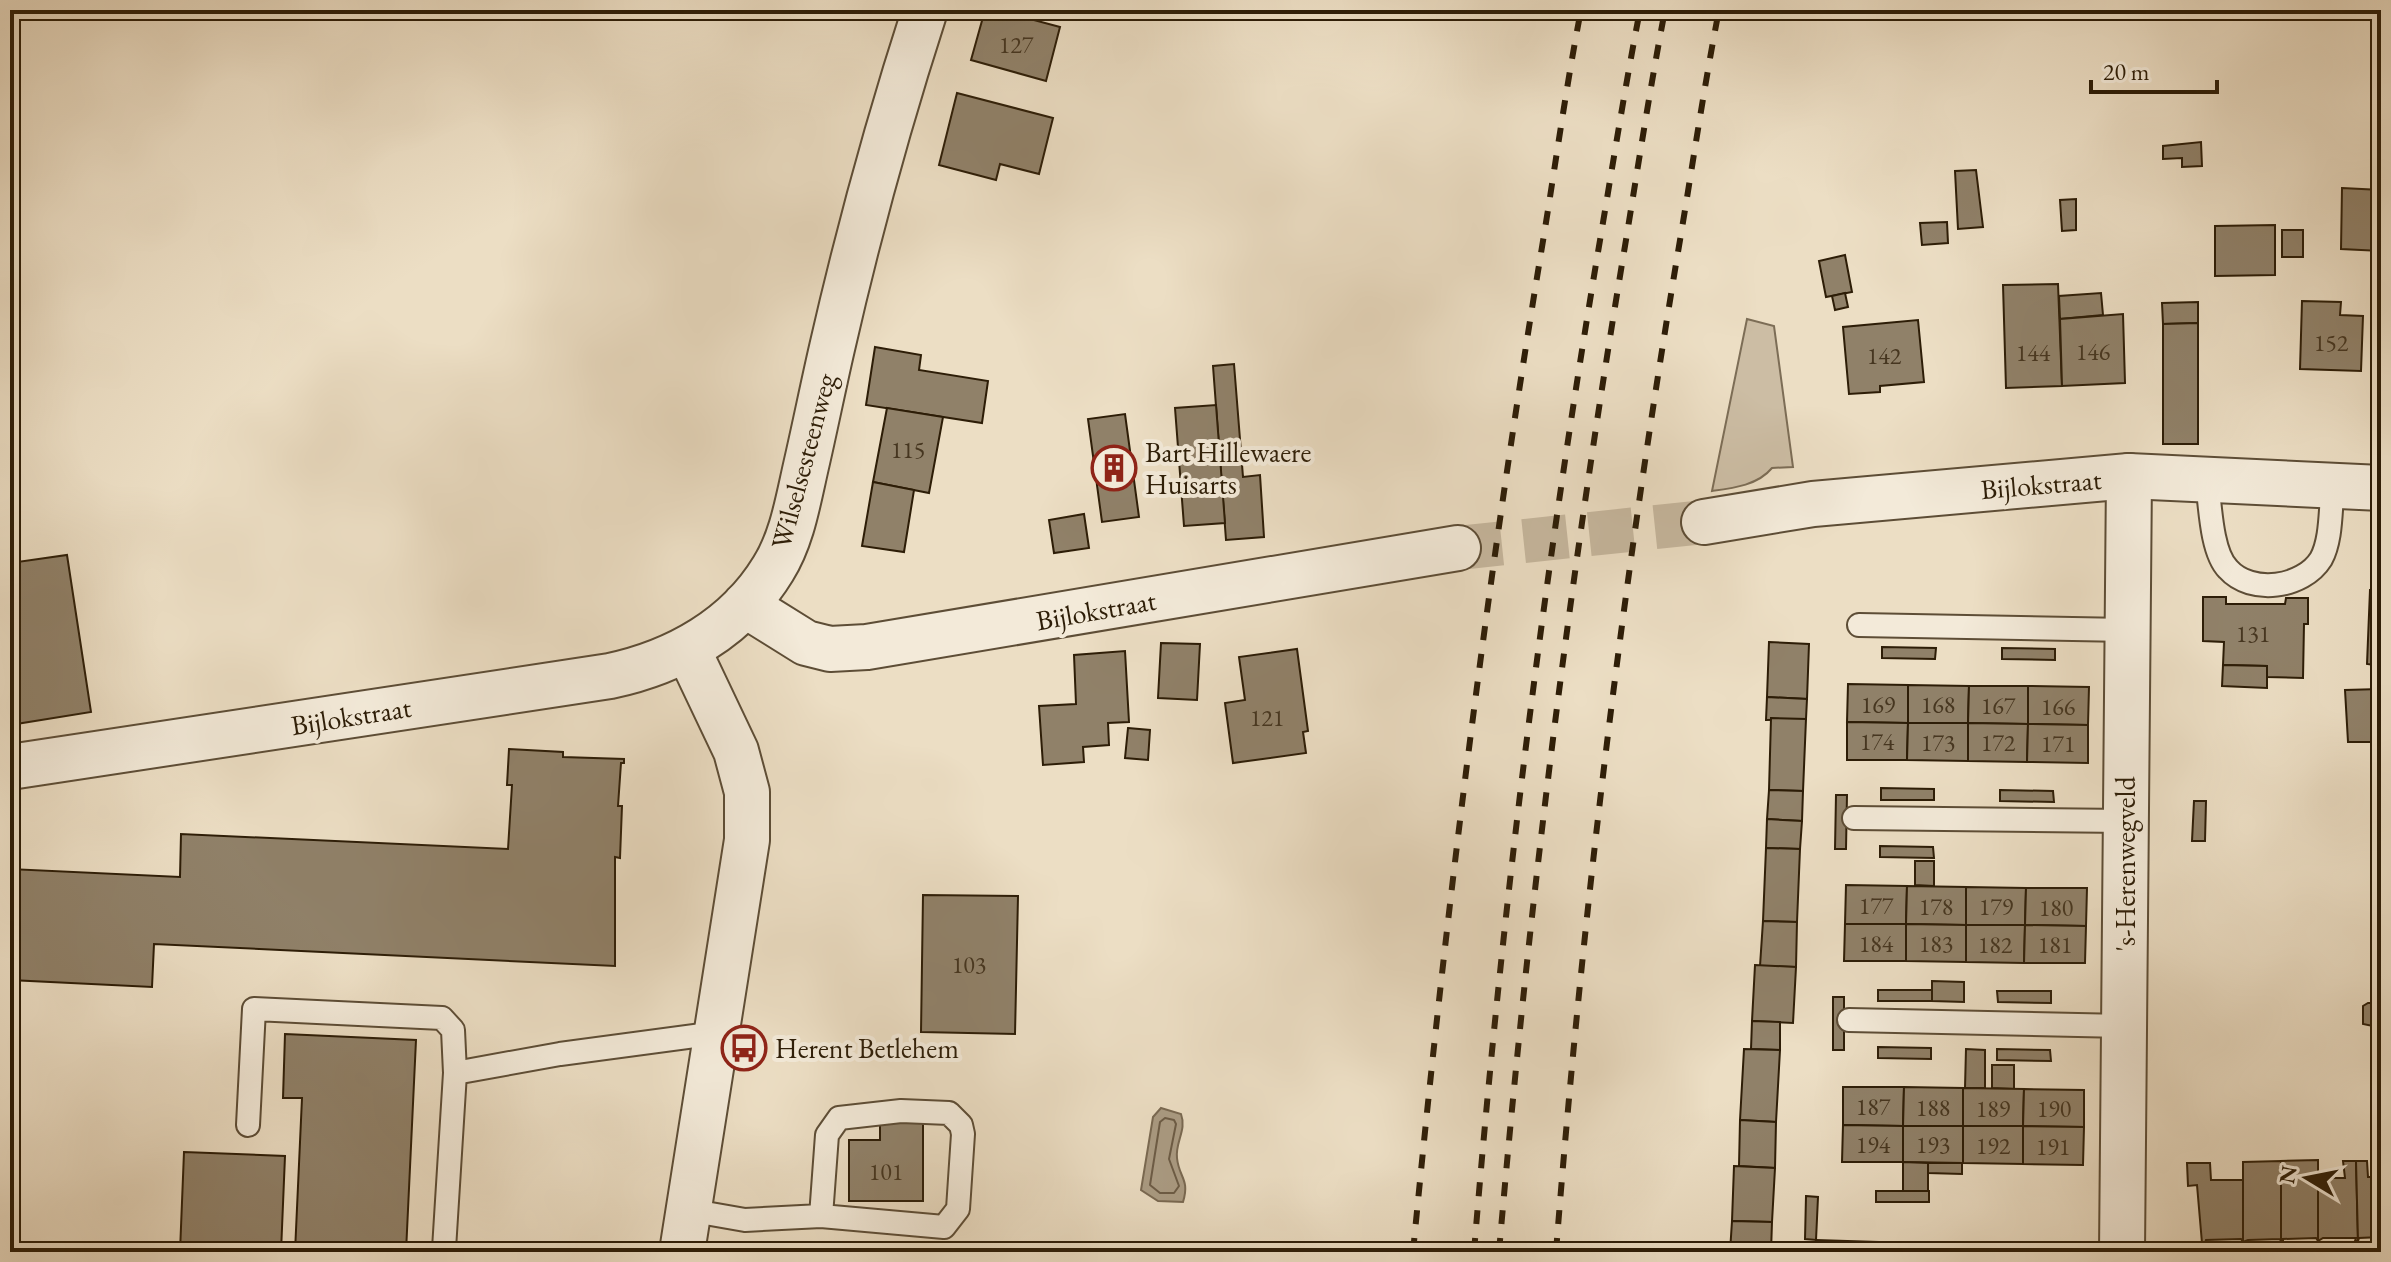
<svg xmlns="http://www.w3.org/2000/svg" width="2391" height="1262" font-family="'EB Garamond',serif">
<rect width="100%" height="100%" fill="#ecdec4"/>
<filter id="stains"><feTurbulence type="fractalNoise" baseFrequency=".0025" numOctaves="4"/><feColorMatrix values="0 0 0 0 .2 0 0 0 0 .09 0 0 0 0 .02 0 0 0 .5 -.17"/></filter>
<radialGradient id="worn" r=".72"><stop offset=".6" stop-color="#630" stop-opacity="0"/><stop offset="1" stop-color="#630" stop-opacity=".3"/></radialGradient>
<g fill="#ccbda4" stroke="#7c6d56" stroke-width="2">
<path d="M1747 319 1774 326 1793 467 1772 468C1758 485 1734 488 1712 491Z"/>
<path d="M1906 1242 2040 1247 2039 1252H1906Z"/>
</g>
<path fill="#ab9c84" stroke="#796952" stroke-width="2" d="M1161 1108 1181 1114C1187 1130 1175 1142 1177 1158 1179 1178 1190 1179 1183 1202L1158 1201 1141 1190 1153 1117Z"/>
<g fill="none" stroke-linecap="round" stroke-linejoin="round">
<path stroke="#6c5c46" stroke-width="2" d="M1165 1118 1174 1120 1176 1124 1169 1159 1179 1186 1174 1193H1160L1150 1185 1160 1122Z"/>
</g>
<g fill="#908169" stroke="#2d1d07" stroke-width="2">
<path d="M985 10H996L1060 27 1046 81 971 60Z"/>
<path d="M957 93 1053 118 1039 174 1000 164 996 180 939 165Z"/>
<path d="M2201 142 2202 166 2182 167V158L2163 159V146Z"/>
<path d="M1976 170 1983 227 1958 229 1955 171Z"/>
<path d="M2342 188 2381 190V251L2341 249Z"/>
<path d="M2076 199V230L2062 231 2060 200Z"/>
<path d="M1947 222 1948 243 1922 245 1920 223Z"/>
<path d="M2275 225V275L2215 276V226Z"/>
<rect x="2282" y="230" width="21" height="27"/>
<path d="M1845 255 1852 292 1826 297 1819 261Z"/>
<path d="M2058 284 2062 386 2006 388 2003 285Z"/>
<path d="M1845 293 1848 307 1835 310 1832 296Z"/>
<path d="M2101 293 2103 315 2060 319 2059 296Z"/>
<path d="M2302 301 2341 302 2340 315 2363 316 2361 371 2300 369Z"/>
<path d="M2198 302V323L2163 324 2162 303Z"/>
<path d="M2123 314 2125 383 2062 386 2060 319Z"/>
<path d="M1918 320 1924 382 1880 386V392L1849 394 1843 327Z"/>
<path d="M2198 323V444H2163V324Z"/>
<path d="M875 347 921 355 919 370 988 381 982 423 866 405Z"/>
<path d="M1234 364 1243 477 1260 475 1264 537 1226 540 1213 366Z"/>
<path d="M1216 405 1225 523 1184 526 1175 408Z"/>
<path d="M887 408 943 417 929 493 873 482Z"/>
<path d="M1125 414 1139 517 1102 522 1088 419Z"/>
<path d="M873 482 914 490 904 552 862 546Z"/>
<path d="M1084 514 1089 548 1054 553 1049 520Z"/>
<path d="M67 555 91 712 10 725V677L14 676 10 650V563Z"/>
<path d="M2370 590H2381V666L2367 664Z"/>
<path d="M2203 597H2226V604H2285L2286 598H2308V624H2304L2303 678 2267 677V666L2223 665 2224 642 2203 641Z"/>
<path d="M1769 642 1809 644 1807 699 1767 697Z"/>
<path d="M1161 643 1200 644 1197 700 1158 698Z"/>
<path d="M1882 647 1936 648 1935 659 1882 658Z"/>
<path d="M2002 648 2055 649V660L2002 659Z"/>
<path d="M1297 649 1308 731 1303 732 1306 753 1233 763 1225 703 1245 700 1239 657Z"/>
<path d="M1125 651 1129 722 1108 723 1109 745 1083 747 1084 762 1043 765 1039 706 1076 704 1074 655Z"/>
<path d="M2223 665 2267 666V688L2222 686Z"/>
<path d="M1848 684 1908 685V723L1847 722Z"/>
<path d="M1908 685 1969 686 1968 723H1908Z"/>
<path d="M1969 686H2028V724L1968 723Z"/>
<path d="M2028 686 2089 687 2088 725 2028 724Z"/>
<path d="M2380 689V742H2348L2345 690Z"/>
<path d="M1767 697 1807 699 1806 719 1766 720Z"/>
<path d="M1771 718 1806 719 1803 791 1769 790Z"/>
<path d="M1847 722 1908 723 1907 760H1847Z"/>
<path d="M1908 723H1968V761L1907 760Z"/>
<path d="M1968 723 2028 724 2027 762 1968 761Z"/>
<path d="M2028 724 2088 725V763L2027 762Z"/>
<path d="M1128 728 1150 730 1148 760 1125 758Z"/>
<path d="M509 749 563 752V757L624 759V763H621L618 806H622L620 858 615 857V966L154 944 152 987 10 980V869L180 877 181 834 508 849 512 785H507Z"/>
<path d="M1881 788 1934 789V800H1881Z"/>
<path d="M1769 790 1803 791 1802 821 1767 819Z"/>
<path d="M2000 790 2053 791 2054 802 2000 801Z"/>
<path d="M1836 795H1847L1846 849H1835Z"/>
<path d="M2194 801H2206L2205 841H2192Z"/>
<path d="M1767 819 1802 821 1800 849 1766 848Z"/>
<path d="M1880 846 1933 847 1934 858 1880 857Z"/>
<path d="M1766 848 1800 849 1797 922 1763 921Z"/>
<path d="M1915 861H1934V886L1915 885Z"/>
<path d="M1846 885 1907 886 1906 924H1845Z"/>
<path d="M1907 886 1966 887V925L1906 924Z"/>
<path d="M1966 887 2026 888 2025 925H1966Z"/>
<path d="M2026 888H2087L2086 926 2025 925Z"/>
<path d="M923 895 1018 896 1015 1034 921 1032Z"/>
<path d="M1763 921 1797 922 1796 967 1760 966Z"/>
<path d="M1845 924H1906V961H1844Z"/>
<path d="M1906 924 1966 925V962L1906 961Z"/>
<path d="M1966 925H2025L2024 963 1966 962Z"/>
<path d="M2025 925 2086 926 2085 963H2024Z"/>
<path d="M1755 965 1796 967 1793 1023 1752 1021Z"/>
<path d="M1932 981 1964 982V1002L1932 1001Z"/>
<rect x="1878" y="990" width="54" height="11"/>
<path d="M1997 991H2051V1003L1998 1002Z"/>
<rect x="1833" y="997" width="11" height="53"/>
<path d="M2368 1003H2381V1034H2373V1026L2363 1024V1006Z"/>
<path d="M1752 1021 1780 1022V1050L1751 1049Z"/>
<path d="M285 1034 416 1040 406 1252H295L302 1098H283Z"/>
<path d="M1878 1047 1931 1048V1059L1878 1058Z"/>
<path d="M1744 1049 1780 1050 1776 1122 1740 1120Z"/>
<path d="M1966 1049 1985 1050V1088H1965Z"/>
<path d="M1997 1049 2050 1050 2051 1061 1997 1060Z"/>
<path d="M1992 1065H2014V1089L1992 1088Z"/>
<path d="M1843 1087H1904L1903 1126 1843 1125Z"/>
<path d="M1904 1087 1963 1088V1126H1903Z"/>
<path d="M1963 1088 2024 1089 2023 1126H1963Z"/>
<path d="M2024 1089 2084 1090V1127L2023 1126Z"/>
<path d="M1740 1120 1776 1122 1775 1168 1739 1166Z"/>
<path d="M923 1121V1201H849V1140H880V1122Z"/>
<path d="M1843 1125 1903 1126V1162H1842Z"/>
<path d="M1903 1126H1963V1163L1903 1162Z"/>
<path d="M1963 1126H2023V1164L1963 1163Z"/>
<path d="M2023 1126 2084 1127 2083 1165 2023 1164Z"/>
<path d="M184 1152 285 1156 281 1252H180Z"/>
<path d="M2318 1160V1241L2316 1238 2283 1239V1242H2281V1161Z"/>
<path d="M2281 1161V1242L2280 1239 2248 1240 2243 1242V1162Z"/>
<path d="M2343 1161H2356L2358 1241H2355L2356 1238H2323L2318 1241V1178H2345Z"/>
<path d="M2356 1161H2367L2368 1177H2381V1237L2359 1238 2358 1241Z"/>
<path d="M1903 1162 1928 1163V1191H1903Z"/>
<path d="M1928 1163H1962V1174L1928 1173Z"/>
<path d="M2187 1163H2210L2211 1180H2243V1242L2241 1239 2206 1240 2205 1243H2202L2197 1185 2188 1186Z"/>
<path d="M1734 1166 1775 1168 1772 1222 1732 1221Z"/>
<rect x="1876" y="1191" width="53" height="11"/>
<path d="M1806 1196 1818 1197 1816 1240 1805 1239Z"/>
<path d="M1732 1221 1772 1222 1771 1252H1730Z"/>
<path d="M1816 1240 1878 1242V1252H1815Z"/>
<path d="M10 1247 112 1252H10Z"/>
</g>
<g fill="none" stroke-linecap="round" stroke-linejoin="round">
<path stroke="#c6b79e" stroke-width="44" stroke-dasharray="44 22" stroke-linecap="butt" d="M1458 548 1704 522"/>
<g stroke="#5d4d36" stroke-width="26">
<g id="lane">
<path d="M2207 480C2210 503 2211 552 2228 569 2251 595 2303 588 2321 559 2332 539 2330 508 2333 486"/>
<path d="M1859 625 2127 630"/>
<path d="M1854 818 2126 821"/>
<path d="M1849 1020 2124 1026"/>
<path d="M248 1125 254 1009 442 1018 453 1030 455 1073"/>
<path d="M688 1210 745 1220 821 1216 944 1227 958 1209 963 1134 961 1125 949 1113 901 1111 839 1118 827 1135 821 1216"/>
<path d="M446 1252 444 1249 455 1073 560 1054 717 1033"/>
</g>
</g>
<g stroke="#5d4d36" stroke-width="48">
<g id="street">
<path d="M1704 522 1813 504 2129 476 2381 488"/>
<path d="M745 605 806 643 830 649 867 647 1458 548"/>
<path d="M10 767 610 676C676 662 737 628 773 569 792 539 798 501 806 466 815 427 823 387 832 348 858 234 889 121 925 10"/>
<path d="M682 1252 747 840V792L736 751 688 650"/>
<path d="M2122 1252 2129 476"/>
</g>
</g>
<use href="#lane" stroke="#f3ead9" stroke-width="22"/>
<use href="#street" stroke="#f3ead9" stroke-width="44"/>
<g stroke="#2d1d07" stroke-width="6" stroke-dasharray="14 14" stroke-linecap="butt">
<path d="M1413 1252C1445 920 1486 588 1540 259 1554 176 1565 92 1581 10"/>
<path d="M1474 1252C1501 919 1542 588 1597 258 1611 176 1624 92 1640 10"/>
<path d="M1499 1252C1528 915 1569 580 1625 246 1638 167 1650 88 1665 10"/>
<path d="M1556 1252C1582 919 1622 588 1677 258 1691 176 1703 92 1719 10"/>
</g>
</g>
<defs>
<g id="building-ring" transform="scale(2.3)"><circle r="9.5" fill="#f3ead9" stroke="#8f2418" stroke-width="1.5"/><path d="M-4-6H4V6H1V3H-1V6H-4ZM-2.5-4.3h1.7v1.8h-1.7ZM.8-4.3h1.7v1.8H.8ZM-2.5-1h1.7V.8h-1.7ZM.8-1h1.7V.8H.8Z" fill="#8f2418"/></g>
<g id="bus-ring" transform="scale(2.3)"><circle r="9.5" fill="#f3ead9" stroke="#8f2418" stroke-width="1.5"/><path d="M-5-6H5V4H4V6H2V4H-2V6H-4V4H-5ZM-3.5-4V0h7V-4ZM-3.5 1.2v1.5H-2V1.2ZM2 1.2v1.5H3.5V1.2Z" fill="#8f2418"/></g>
</defs>
<g fill-rule="evenodd">
<use href="#building-ring" x="1114" y="468"/>
<use href="#bus-ring" x="744" y="1048"/>
</g>
<g text-anchor="middle" dominant-baseline="central" stroke-width="8" stroke-linejoin="round" paint-order="stroke">
<g font-size="24" fill="#463620">
<text x="1016" y="44">127</text>
<text x="2331" y="342">152</text>
<text x="2093" y="351">146</text>
<text x="2033" y="352">144</text>
<text x="1884" y="355">142</text>
<text x="908" y="449">115</text>
<text x="2253" y="633">131</text>
<text x="1878" y="704">169</text>
<text x="1938" y="704">168</text>
<text x="1998" y="705">167</text>
<text x="2058" y="706">166</text>
<text x="1267" y="717">121</text>
<text x="1877" y="741">174</text>
<text x="1938" y="742">173</text>
<text x="1998" y="742">172</text>
<text x="2058" y="743">171</text>
<text x="1876" y="905">177</text>
<text x="1936" y="906">178</text>
<text x="1996" y="906">179</text>
<text x="2056" y="907">180</text>
<text x="1876" y="943">184</text>
<text x="1936" y="943">183</text>
<text x="1995" y="944">182</text>
<text x="2055" y="944">181</text>
<text x="969" y="964">103</text>
<text x="1873" y="1106">187</text>
<text x="1933" y="1107">188</text>
<text x="1993" y="1108">189</text>
<text x="2054" y="1108">190</text>
<text x="1873" y="1144">194</text>
<text x="1933" y="1144">193</text>
<text x="1993" y="1145">192</text>
<text x="2053" y="1146">191</text>
<text x="886" y="1171">101</text>
</g>
<g font-size="28" fill="#2d1d07" stroke="#f3ead9" text-anchor="start">
<text x="1145" y="452">Bart Hillewaere<tspan x="1145" dy="32">Huisarts</tspan></text>
<text x="775" y="1048">Herent Betlehem</text>
</g>
<g font-size="28" fill="#2d1d07" stroke="#f3ead9">
<text transform="translate(803 461) rotate(-75)">Wilselsesteenweg</text>
<text transform="translate(2041 484) rotate(-5)">Bijlokstraat</text>
<text transform="translate(1096 610) rotate(-10)">Bijlokstraat</text>
<text transform="translate(351 716) rotate(-9)">Bijlokstraat</text>
<text transform="translate(2125 864) rotate(-90)">'s-Herenwegveld</text>
</g>
</g>
<rect width="2391" height="1262" fill="none" stroke="#ecdec4" stroke-width="40"/>
<rect x="12" y="12" width="2367" height="1238" fill="none" stroke="#2d1d07" stroke-width="4"/>
<rect x="20" y="20" width="2351" height="1222" fill="none" stroke="#2d1d07" stroke-width="2"/>
<g transform="translate(2307 1178) rotate(280)" stroke="#f3ead9" stroke-width="6" paint-order="stroke">
<path d="M0-6L14 30L0 20L-14 30Z" fill="#2d1d07"/>
<text y="-12" font-size="22" font-weight="bold" text-anchor="middle" fill="#2d1d07">N</text>
</g>
<path d="M2091 80v12h126v-12" fill="none" stroke="#2d1d07" stroke-width="4"/>
<text x="2103" y="80" font-size="24" fill="#2d1d07" stroke="#f3ead9" stroke-width="6" paint-order="stroke">20 m</text>
<rect width="100%" height="100%" filter="url(#stains)"/>
<rect width="100%" height="100%" fill="url(#worn)"/>
</svg>
